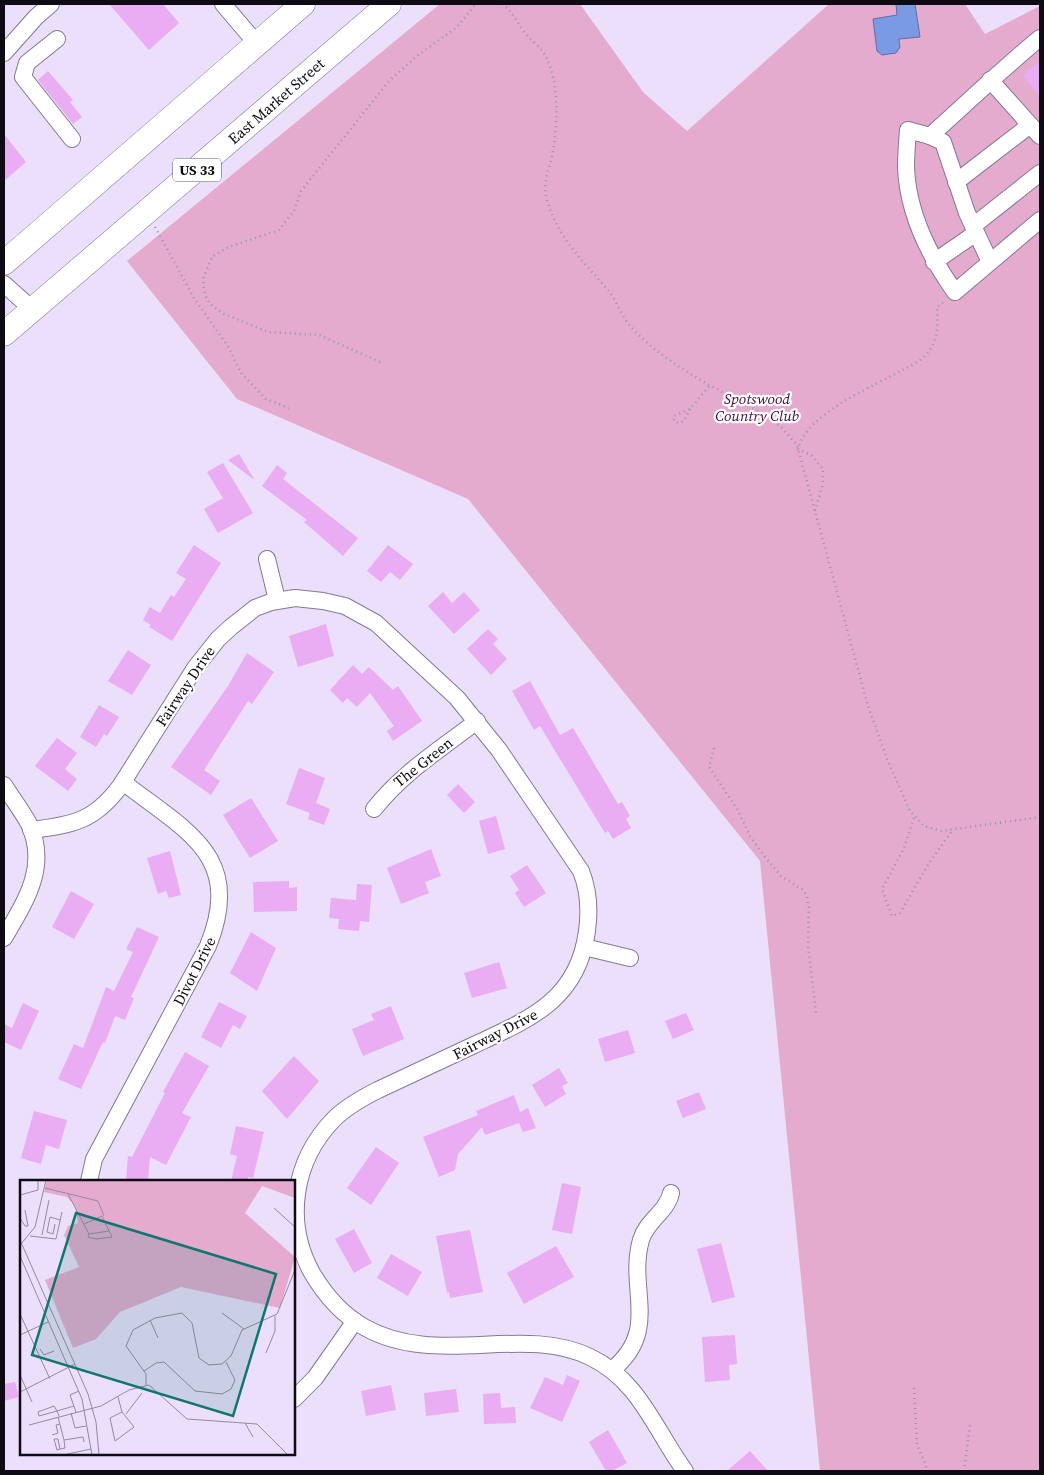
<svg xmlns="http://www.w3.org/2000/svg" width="1044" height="1475" font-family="'Source Serif 4',serif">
<rect width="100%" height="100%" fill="#ebdffc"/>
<path fill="#e4abcf" d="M440 4H580L643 92 687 131 829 4H965L985 34 1040 6V1471H820L760 861 468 499 237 399 127 261Z"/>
<path fill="#7b9ae4" stroke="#5b6fa6" d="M896 4H915L920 37 899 39 900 47 896 53 882 55 877 51 873 19 897 15Z"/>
<g fill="#eaacf2">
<path d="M109 4H163L179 23 149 50Z"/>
<path d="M1040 61V97L1023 75Z"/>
<path d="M48 71 73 100 70 102 82 117 73 124 38 80Z"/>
<path d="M4 134 26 162 4 181Z"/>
<path d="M239 454 254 479H253L228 460Z"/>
<path d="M223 463 253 513 218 533 204 509 223 498 207 472Z"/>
<path d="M277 465 287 473 283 479 358 538 343 556 304 522 307 520 262 486Z"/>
<path d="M194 545 221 563 172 641 149 627 151 625 143 620 150 607 160 613 171 595 174 597 186 579 176 573Z"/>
<path d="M388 545 413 564 400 580 390 572 381 582 367 571Z"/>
<path d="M443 592 452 603 464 592 480 610 454 634 428 606Z"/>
<path d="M326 624 334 656 298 667 289 636Z"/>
<path d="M488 629 498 639 493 644 507 659 491 675 467 649Z"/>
<path d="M128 650 151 665 132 695 108 681Z"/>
<path d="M247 653 274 672 252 704 248 701 204 770 220 781 211 795 171 767 228 686Z"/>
<path d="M353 665 362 674 369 667 393 690 398 686 422 721 393 741 387 731 394 726 370 693 357 707 347 698 343 703 330 690Z"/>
<path d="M530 681 560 735 573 728 618 804 622 802 630 816 626 819 631 828 613 839 608 831 605 833 540 726 534 730 512 691Z"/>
<path d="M99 705 119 717 107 736 104 734 96 747 80 737Z"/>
<path d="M57 738 77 753 65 769 77 779 68 791 35 766Z"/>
<path d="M299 768 325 778 316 803 330 809 324 825 308 819 310 813 286 804Z"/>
<path d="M458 784 475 802 464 813 447 795Z"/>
<path d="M251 798 278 841 250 858 223 815Z"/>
<path d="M496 816 505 849 488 854 479 821Z"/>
<path d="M431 849 441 876 425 882 429 893 401 904 387 868Z"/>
<path d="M170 851 181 895 169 898 166 891 158 894 147 858Z"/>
<path d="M527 865 546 893 524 907 515 893 519 890 510 876Z"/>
<path d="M289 881V888L297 887V911L254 912 253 882Z"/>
<path d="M357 884 372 885 369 922 360 921 359 931 338 929 339 919 329 918 331 898 356 900Z"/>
<path d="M71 891 94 904 74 939 52 927Z"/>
<path d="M137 927 159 937 131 997 134 998 125 1020 115 1016 105 1043 103 1042 81 1089 58 1079 74 1044 83 1048 106 987 114 991 133 952 126 949Z"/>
<path d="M251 932 276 948 257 991 230 973Z"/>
<path d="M499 962 507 988 472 998 464 973Z"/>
<path d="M219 1002 247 1016 240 1029 233 1025 221 1048 201 1037Z"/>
<path d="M23 1003 39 1011 21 1050 4 1042V1024L12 1028Z"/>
<path d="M391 1006 404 1039 363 1056 352 1029 374 1020 371 1014Z"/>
<path d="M686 1013 694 1030 673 1039 665 1021Z"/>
<path d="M628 1030 635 1053 605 1062 598 1039Z"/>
<path d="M185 1052 209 1066 182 1113 191 1117 166 1165 150 1157 148 1181H126L128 1156 132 1157 165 1093 163 1092Z"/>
<path d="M294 1056 319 1081 287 1119 262 1091Z"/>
<path d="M559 1068 568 1083 562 1086 566 1094 545 1107 532 1085Z"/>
<path d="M699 1092 706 1109 683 1118 676 1101Z"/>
<path d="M514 1095 520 1112 528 1108 536 1128 523 1132 519 1123 485 1135 482 1127 458 1154 455 1170 439 1177 423 1137 478 1115 476 1111Z"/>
<path d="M34 1111 67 1120 59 1149 46 1145 41 1164 21 1158Z"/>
<path d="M236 1126 264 1132 253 1178 248 1177 247 1181H231L237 1156 230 1154Z"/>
<path d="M376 1147 399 1163 371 1205 347 1188Z"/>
<path d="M562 1183 581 1187 572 1234 552 1230Z"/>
<path d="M354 1229 372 1263 354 1273 335 1239Z"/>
<path d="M470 1230 483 1292 450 1298 449 1292 447 1293 436 1236Z"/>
<path d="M721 1243 735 1297 712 1303 697 1249Z"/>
<path d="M556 1246 574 1277 524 1304 507 1273Z"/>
<path d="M391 1254 422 1272 408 1296 377 1278Z"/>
<path d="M735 1335 737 1364 729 1365 730 1380 705 1382 702 1337Z"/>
<path d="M567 1375 580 1381 562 1422 530 1408 545 1377 563 1385Z"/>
<path d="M15 1382 19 1397 4 1401V1384Z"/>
<path d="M391 1385 396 1410 366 1416 361 1391Z"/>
<path d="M456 1389 459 1412 426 1416 424 1393Z"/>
<path d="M500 1393 501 1408 515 1407 516 1423 484 1424 483 1394Z"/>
<path d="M608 1430 627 1463 612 1471H606L589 1442Z"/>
<path d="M750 1451 768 1471H727Z"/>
</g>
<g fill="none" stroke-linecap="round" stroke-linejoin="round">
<g stroke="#847993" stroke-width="18">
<g id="minor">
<path d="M223 4 257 44"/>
<path d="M57 39 27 63 23 77 72 139"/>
<path d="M4 53 36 17 51 4"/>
<path d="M990 80 1040 136"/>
<path d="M930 136 908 130C907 142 906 156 906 168 908 213 930 257 955 292L1040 220"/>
<path d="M956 182 1030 125"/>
<path d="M973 226 1040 173"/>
<path d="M934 262 976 233"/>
<path d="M990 262 967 213 943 142 930 136C967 103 1002 69 1040 38"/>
<path d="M4 284 33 310"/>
<path d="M267 559 277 600"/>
<path d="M4 785C12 798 22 811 29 824 49 867 25 902 4 938"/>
<path d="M374 809C403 772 441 749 477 721"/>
<path d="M31 830C73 825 95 821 121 785L195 668 218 639 231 627 255 608 271 602 295 598 323 601 345 606 376 623 457 698 499 750 581 871C589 891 590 909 587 931 578 1000 530 1019 474 1045 442 1060 410 1075 378 1090 362 1098 346 1107 334 1119 293 1161 284 1222 312 1273 325 1295 341 1314 364 1327 436 1368 522 1324 590 1357 639 1380 655 1430 685 1471"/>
<path d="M584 947 630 958"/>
<path d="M89 1181 94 1159 208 946C245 855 185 831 123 782"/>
<path d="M612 1370C661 1330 627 1289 641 1240 646 1221 667 1212 671 1193"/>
<path d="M294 1399 315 1378 355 1321"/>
</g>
</g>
<g stroke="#847993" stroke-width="25">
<g id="highway">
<path d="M4 263 303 4"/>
<path d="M4 334 389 4"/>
</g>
</g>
<g stroke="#9b92a8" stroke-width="2.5" stroke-dasharray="1 4" stroke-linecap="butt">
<path d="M502 4C513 11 517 23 525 33 531 41 540 46 545 55 560 82 558 126 552 156 549 171 542 185 547 200 558 238 583 261 608 290 617 301 622 318 632 328 669 368 721 390 768 417L781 427 797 445 868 706 887 759 910 811 924 826 941 831 1040 817"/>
<path d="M155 227 194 298 229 348 241 373 266 399 289 408"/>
<path d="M380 362 319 335 268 332 256 327 222 313 210 304 206 297 203 284 204 276 212 257 226 248 279 230 294 211 301 191 389 81 417 56 457 27 476 4"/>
<path d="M690 409 684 421 678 423 674 421V416L690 409 710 385"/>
<path d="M815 511 823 483V469L811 455 798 449C808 412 873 387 904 369 914 364 925 359 931 348 938 336 938 321 937 307L945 301"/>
<path d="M714 748 709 767 737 809 750 836 765 857 781 876 803 890 807 896 809 908 808 945 816 1013"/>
<path d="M914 818 904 848 882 889 892 916 900 913 929 863 952 831"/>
<path d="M914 1388 917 1444 928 1471"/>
<path d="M964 1471 970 1425"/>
</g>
<use href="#minor" stroke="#fff" stroke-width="16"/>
<use href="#highway" stroke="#fff" stroke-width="24"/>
</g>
<g text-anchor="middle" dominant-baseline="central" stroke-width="4.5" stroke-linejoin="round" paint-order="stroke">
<rect fill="#fff" stroke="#57545b" stroke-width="1" x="173" y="158.5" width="48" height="23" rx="4"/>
<g font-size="14" font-weight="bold" fill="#0f0b15">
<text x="197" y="170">US 33</text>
</g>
<g font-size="15" fill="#0f0b15" stroke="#fff">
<text transform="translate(276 101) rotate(-41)">East Market Street</text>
<text transform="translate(185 686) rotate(-56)">Fairway Drive</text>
<text transform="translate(423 762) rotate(-38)">The Green</text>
<text transform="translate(194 971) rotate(-63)">Divot Drive</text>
<text transform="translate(495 1034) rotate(-27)">Fairway Drive</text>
</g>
<g font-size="15" font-style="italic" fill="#4d053c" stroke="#fff">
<text x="757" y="398">Spotswood<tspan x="757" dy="17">Country Club</tspan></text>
</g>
</g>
<g transform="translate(20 1180)">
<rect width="275" height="275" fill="#ebdffc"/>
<path d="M27 0H275V18L242 6 225 33 275 77 260 128 161 107 100 132 76 159 53 168 25 100 59 87 44 55 48 46 58 43 55 26 47 17 24 12Z" fill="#e4abcf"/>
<path fill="none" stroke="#938aa0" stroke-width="1" d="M25 8 78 21 84 36M48 14 69 54 89 51M0 15 18 10V0M254 28 275 47M0 38 5 46H8L5 30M35 44 33 54 27 52 30 37 40 40M64 44 82 36 92 57 76 59 68 57 69 54M22 55 29 20M10 56 36 59 42 32M0 60 68 214 76 242 79 275M1 64 15 47 26 0M0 76 62 219 72 275M202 133 224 149M0 134 30 199M130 140 138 158M0 155 28 142M20 169 24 175 34 171M246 173 255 151V136M124 191 136 183 144 182 175 211 202 214 211 209 215 200 206 182M0 195 12 222M126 205V194L106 166 113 150 135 138 162 133 172 143 179 178 189 185 202 184 211 176 222 150 257 134 275 90M0 212 55 184M98 217 102 232M56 232 50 215 59 211M102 232 114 247 95 261 90 238ZM51 233 55 248 66 246M106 234 122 213M39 236 37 231 34 226 18 232 19 236 37 231 54 226M38 237 44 260M225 243 233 257M9 245 81 226 109 210 129 205 167 239 237 244 268 275M32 255 38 253 36 245 40 244M40 269 37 270 34 259H38L40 269 45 268 44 260 63 257 64 262M43 275 71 269"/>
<path fill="#0f766e" fill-opacity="0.15" stroke="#0f766e" stroke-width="2.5" d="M56 33 256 94 213 236 12 175Z"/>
<rect width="275" height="275" fill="none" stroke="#0f0b15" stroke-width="2.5"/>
</g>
<rect width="1044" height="1475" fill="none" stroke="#0f0b15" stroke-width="10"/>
</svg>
